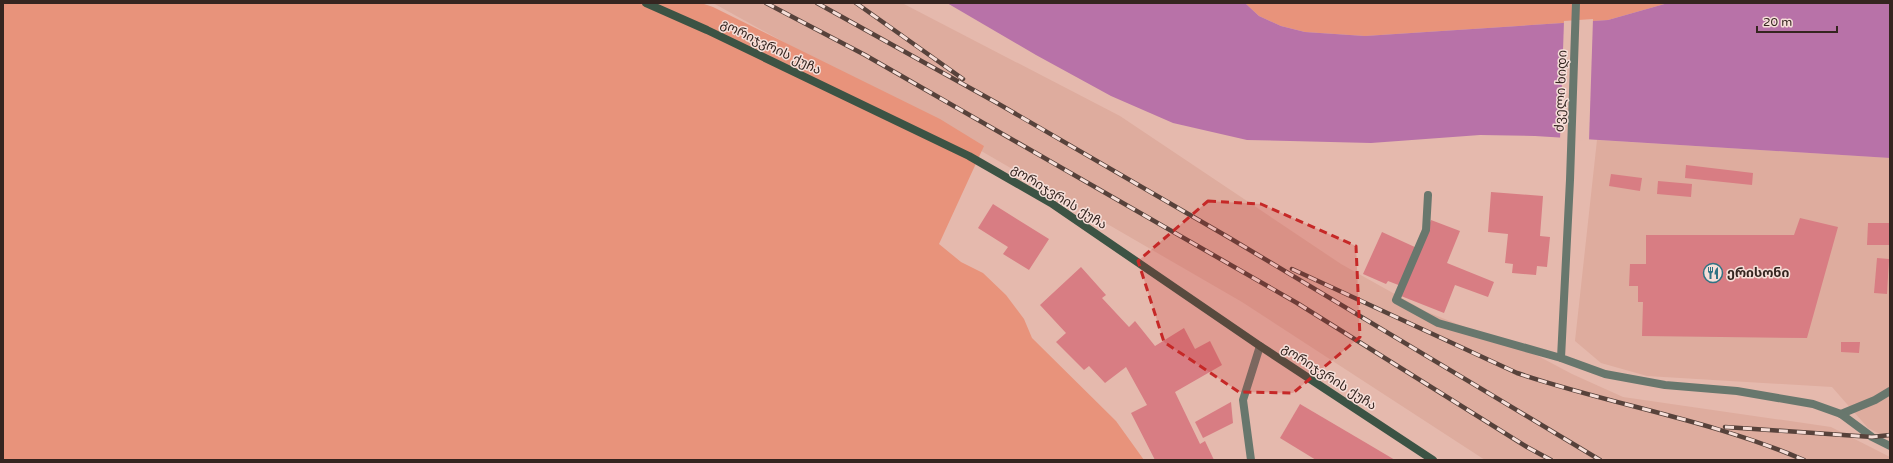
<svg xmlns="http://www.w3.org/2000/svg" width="1893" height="463" font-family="'Varela Round','Noto Sans Georgian',sans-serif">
<rect width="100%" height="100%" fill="#e5b9ad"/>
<g fill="#deac9e">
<path d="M713 3H902L1120 116 1341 264 1427 312 1538 356 1572 374 1623 397 1831 427 1890 457V460H1485L1242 302 983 152Z"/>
<path d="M1597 140 1890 158V439L1868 428 1832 387 1647 376 1601 363 1575 341Z"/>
</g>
<g fill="#e8937b">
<path d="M3 3H701L713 7 940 119 984 146 939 244 961 262 983 273 1006 295 1024 319 1032 338 1116 421 1144 460H3Z"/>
<path d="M1245 3H1668L1608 20 1365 36 1305 32 1281 26 1259 16Z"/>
</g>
<path fill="#b872a8" d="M947 3H1245L1259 16 1281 26 1305 32 1365 36 1608 20 1668 3H1890V158L1535 136 1480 135 1371 143 1247 140 1173 123 1111 96 1036 55Z"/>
<path fill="#e5b9ad" d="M1593 19 1589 141 1560 140 1564 21Z"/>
<g fill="#d87d83">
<path d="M1686 165 1753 173 1752 185 1685 178Z"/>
<path d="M1611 174 1642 178 1640 191 1609 186Z"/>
<path d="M1658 181 1692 184 1691 197 1657 194Z"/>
<path d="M1491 192 1543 196 1540 236 1550 237 1547 267 1537 266 1536 275 1512 273 1513 264 1505 263 1508 234 1488 232Z"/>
<path d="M993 204 1049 239 1029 270 1003 254 1008 247 978 228Z"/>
<path d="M1800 218 1838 227 1807 338 1642 336 1643 302H1638V286H1629L1630 264H1646V235H1794Z"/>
<path d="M1431 220 1460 231 1447 263 1494 282 1488 297 1455 285 1444 313 1401 296Z"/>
<path d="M1868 223H1890V245H1867Z"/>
<path d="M1382 232 1417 248 1401 286 1388 281 1386 284 1363 274Z"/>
<path d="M1877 258 1889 259 1887 294 1874 293Z"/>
<path d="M1081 267 1106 295 1102 298 1129 327 1135 321 1155 346 1184 328 1195 349 1210 341 1222 365 1175 392 1200 444 1205 441 1214 460H1155L1131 413 1147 405 1126 367 1105 383 1089 366 1084 370 1056 342 1066 333 1040 305Z"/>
<path d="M1841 342H1860L1859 353 1841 352Z"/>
<path d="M1231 402 1233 423 1203 438 1195 422Z"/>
<path d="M1300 404 1368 444 1395 460H1316L1280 438Z"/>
</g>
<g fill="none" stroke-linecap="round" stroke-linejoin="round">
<g stroke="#68776d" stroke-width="8">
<path d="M1428 195 1426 230 1396 300 1438 323 1561 358"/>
<path d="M1841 414 1875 400 1890 391"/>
</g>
<g stroke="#68776d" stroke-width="8">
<path d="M1576 3 1570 180 1561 358 1605 374 1665 385 1737 391 1813 404 1841 414 1872 437 1890 446"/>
<path d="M1251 460 1243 400 1260 346"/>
</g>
<path stroke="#3c5344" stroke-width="8" d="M646 3 707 30 969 156 1051 203 1260 346 1433 460"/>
<g stroke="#57423b" stroke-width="4.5">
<g id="rail">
<path d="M766 3 865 55 1297 303 1527 447 1551 460"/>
<path d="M817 3 997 103 1228 237 1600 460"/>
<path d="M856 3 963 79"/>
<path d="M1292 269 1517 373C1612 405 1711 420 1804 460"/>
<path d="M1725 427 1872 437 1890 435"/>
</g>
</g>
<use href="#rail" stroke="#f6dfd9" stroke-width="3" stroke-dasharray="9" stroke-linecap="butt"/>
</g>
<path fill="#c62827" fill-opacity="0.2" stroke="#c62827" stroke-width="3" stroke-dasharray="8 5" stroke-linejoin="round" d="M1208 201 1261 204 1356 246 1360 337 1293 393 1239 392 1164 342 1138 261Z"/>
<defs>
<g id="restaurant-ring" transform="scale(1)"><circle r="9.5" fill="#f6dfd9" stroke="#307384" stroke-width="1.5"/><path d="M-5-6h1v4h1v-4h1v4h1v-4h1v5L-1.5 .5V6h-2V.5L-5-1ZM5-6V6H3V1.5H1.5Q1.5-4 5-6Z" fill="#307384"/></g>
</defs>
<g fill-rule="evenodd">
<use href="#restaurant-ring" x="1713" y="273"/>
</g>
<g text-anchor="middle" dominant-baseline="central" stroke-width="3" stroke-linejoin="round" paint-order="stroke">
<g font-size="13" fill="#352520" stroke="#f6dfd9">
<text transform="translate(771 47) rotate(26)">გორიჯვრის ქუჩა</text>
<text transform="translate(1561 91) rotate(-88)">ძველი ხიდი</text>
<text transform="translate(1059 197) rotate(32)">გორიჯვრის ქუჩა</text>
<text transform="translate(1329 377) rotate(33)">გორიჯვრის ქუჩა</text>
</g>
<g font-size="13" font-weight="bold" fill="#352520" stroke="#f6dfd9" text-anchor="start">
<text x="1727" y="273">ერისონი</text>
</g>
</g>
<rect width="1893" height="463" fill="none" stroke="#352520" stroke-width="8"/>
<path d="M1757 26v6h80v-6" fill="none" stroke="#352520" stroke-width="2"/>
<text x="1763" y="26" font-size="12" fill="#352520" stroke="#f6dfd9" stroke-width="3" paint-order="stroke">20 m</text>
</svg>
